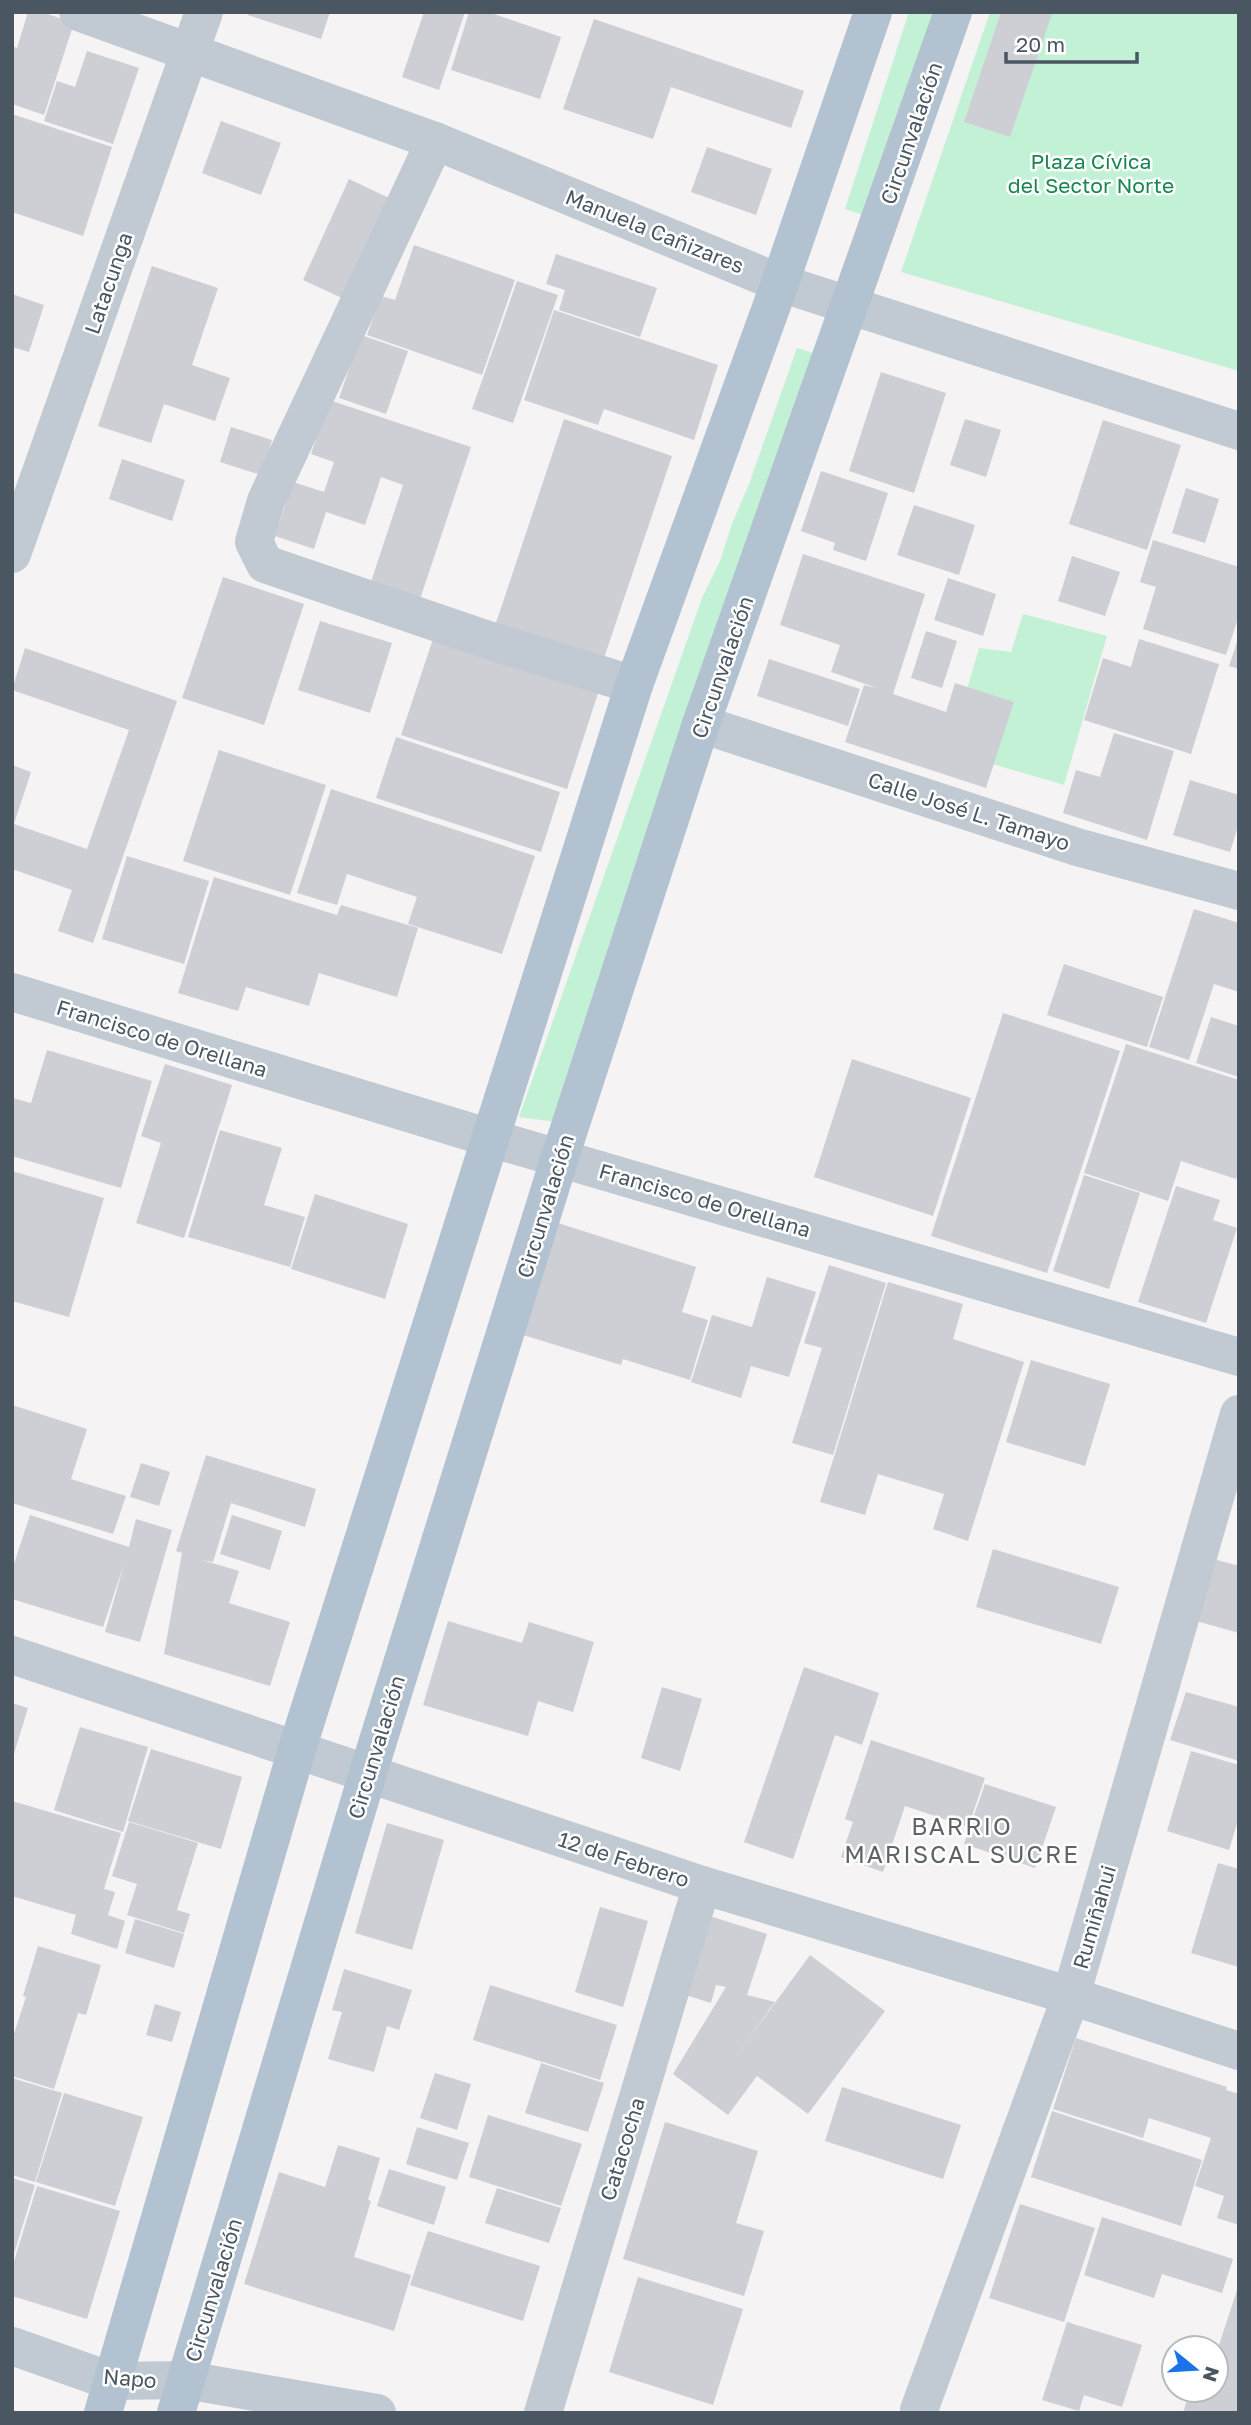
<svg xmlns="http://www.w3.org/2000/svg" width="1251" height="2425" font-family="'Golos Text',sans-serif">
<rect width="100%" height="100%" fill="#f5f3f3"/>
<g fill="#c3f1d5">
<path d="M909 12H951L878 220 845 209Z"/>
<path d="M990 12H1239V371L901 272Z"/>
<path d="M797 348 832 359 564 1123 519 1117 702 598 720 561 732 524 749 484Z"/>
<path d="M1023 614 1107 636 1064 785 993 764 962 707 979 648 1011 652Z"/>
</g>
<g fill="#cdcfd5">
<path d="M28 12H42L74 23 44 115 12 104V46L17 48Z"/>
<path d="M248 12H330L321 39 248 15Z"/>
<path d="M424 12H465L439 90 402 77Z"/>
<path d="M469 12H488L561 37 540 99 451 70Z"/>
<path d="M1001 12 1052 14 1010 137 964 122Z"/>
<path d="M594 19 804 91 791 128 671 87 653 139 563 109Z"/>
<path d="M87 51 139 68 113 144 44 121 57 81 75 87Z"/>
<path d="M12 114 112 147 83 236 12 212Z"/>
<path d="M221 121 281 143 261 195 202 173Z"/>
<path d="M707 147 772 169 756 215 691 192Z"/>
<path d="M349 179 389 198 342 298 303 280Z"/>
<path d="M414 245 515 280 482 375 367 335 381 296 395 300Z"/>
<path d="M556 254 657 288 640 337 559 310 565 290 546 284Z"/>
<path d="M152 266 218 288 192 365 230 378 215 421 164 404 151 443 98 426Z"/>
<path d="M517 281 558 295 513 423 472 409Z"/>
<path d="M12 294 44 305 29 352 12 347Z"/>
<path d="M554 310 718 365 694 440 604 409 598 425 524 400Z"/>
<path d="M361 335 408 351 386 414 339 398Z"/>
<path d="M881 372 946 393 914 493 849 471Z"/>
<path d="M329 400 471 447 420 599 371 582 403 485 381 477 365 525 326 512 314 549 275 536 293 482 324 492 334 462 311 454Z"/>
<path d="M564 419 672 456 603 661 495 626Z"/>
<path d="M965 419 1001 430 986 477 950 465Z"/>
<path d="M1103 420 1181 445 1147 550 1069 524Z"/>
<path d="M231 427 272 440 261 475 220 462Z"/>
<path d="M122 459 185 480 172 521 109 499Z"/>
<path d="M821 471 888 493 866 561 833 550 835 543 801 531Z"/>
<path d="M1186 488 1219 499 1205 543 1172 533Z"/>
<path d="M914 505 975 525 959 575 897 555Z"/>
<path d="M1153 540 1239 567V615L1226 655 1143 629 1156 587 1140 582Z"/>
<path d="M803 554 925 594 893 694 946 712 955 683 1014 702 986 788 845 742 864 685 877 688 831 672 840 645 780 625Z"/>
<path d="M1072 556 1120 572 1105 616 1058 601Z"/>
<path d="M223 577 304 604 264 725 182 698Z"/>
<path d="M948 578 996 594 983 636 934 620Z"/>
<path d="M320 621 392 643 370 713 298 690Z"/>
<path d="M926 631 957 641 942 688 911 678Z"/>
<path d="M435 633 600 687 567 789 401 735Z"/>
<path d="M1239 636V669L1229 666Z"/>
<path d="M1139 639 1219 664 1191 754 1084 720 1103 658 1131 667Z"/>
<path d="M25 648 177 701 93 943 58 931 72 890 12 869V765L31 772 14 824 87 849 129 730 12 690Z"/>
<path d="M769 659 860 689 848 726 757 696Z"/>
<path d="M1114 733 1174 751 1147 840 1063 813 1076 770 1100 777Z"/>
<path d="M396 737 560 792 541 852 376 798Z"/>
<path d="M219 750 326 785 290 895 183 861Z"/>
<path d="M1190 780 1239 795V823L1230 852 1173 835Z"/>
<path d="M331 789 535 856 502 954 408 924 417 897 347 874 337 905 297 893Z"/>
<path d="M127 856 209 881 184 964 102 939Z"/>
<path d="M214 877 337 915 341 905 418 928 397 997 319 973 309 1006 246 987 238 1011 178 993Z"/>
<path d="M1194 909 1239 923V992L1214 984 1189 1060 1149 1047Z"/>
<path d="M1064 964 1163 997 1147 1047 1047 1015Z"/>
<path d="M1003 1013 1120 1051 1047 1273 931 1236Z"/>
<path d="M1211 1017 1239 1026V1077L1196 1063Z"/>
<path d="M1126 1044 1239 1080V1172L1236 1179 1181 1161 1168 1201 1084 1173Z"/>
<path d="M47 1050 152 1081 121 1188 12 1156V1098L31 1103Z"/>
<path d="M852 1059 971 1098 933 1216 814 1177Z"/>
<path d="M165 1064 232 1085 184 1238 136 1223 161 1143 141 1136Z"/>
<path d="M220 1130 282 1148 264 1205 305 1217 290 1267 188 1237Z"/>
<path d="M12 1171 104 1198 69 1317 12 1301V1246L14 1239 12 1238Z"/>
<path d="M1084 1175 1140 1193 1109 1289 1053 1271Z"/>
<path d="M1176 1186 1220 1200 1213 1220 1237 1228 1206 1323 1138 1302Z"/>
<path d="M315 1194 408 1224 385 1299 291 1269Z"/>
<path d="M558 1223 696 1267 682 1312 708 1320 690 1380 623 1359 621 1365 523 1335Z"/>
<path d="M829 1265 886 1283 833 1455 792 1443 822 1348 804 1343Z"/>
<path d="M767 1277 816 1292 789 1377 751 1366 741 1398 691 1382 712 1315 752 1327Z"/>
<path d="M888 1282 963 1304 953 1339 1024 1362 968 1541 933 1529 944 1494 878 1474 865 1515 820 1502Z"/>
<path d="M1031 1360 1110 1384 1085 1466 1006 1442Z"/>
<path d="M12 1405 87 1429 71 1479 126 1496 113 1534 12 1503Z"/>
<path d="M206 1455 316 1489 305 1527 231 1503 213 1562 202 1560 239 1571 229 1603 290 1622 270 1686 164 1654 182 1553 176 1551Z"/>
<path d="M141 1463 170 1472 159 1506 130 1497Z"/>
<path d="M30 1515 129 1547 136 1519 172 1530 140 1642 105 1632 124 1564 103 1627 12 1599V1570Z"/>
<path d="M232 1515 282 1531 270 1570 220 1554Z"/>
<path d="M993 1549 1119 1587 1101 1644 976 1607Z"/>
<path d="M1214 1559 1239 1566V1633L1196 1621Z"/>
<path d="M448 1621 522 1643 529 1622 594 1642 573 1712 538 1701 528 1736 423 1705Z"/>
<path d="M804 1667 879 1693 862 1745 835 1735 793 1859 744 1842Z"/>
<path d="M662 1687 702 1699 680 1771 641 1758Z"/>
<path d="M1186 1692 1239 1707V1761L1170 1740Z"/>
<path d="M12 1703 28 1708 13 1757H12Z"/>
<path d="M80 1727 148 1747 123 1832 54 1810Z"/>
<path d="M871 1740 985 1778 968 1827 905 1806 883 1872 841 1857 853 1822 845 1819Z"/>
<path d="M151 1749 242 1777 221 1849 128 1821Z"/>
<path d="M1191 1751 1239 1765V1817L1229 1850 1167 1831Z"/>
<path d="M985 1784 1056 1807 1035 1868 964 1844Z"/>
<path d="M12 1801 121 1833 104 1889 115 1892 108 1915 125 1921 117 1949 71 1934 76 1915 12 1896Z"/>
<path d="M129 1822 198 1843 177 1910 190 1914 184 1933 127 1915 137 1884 112 1876Z"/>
<path d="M387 1823 444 1840 412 1950 355 1933Z"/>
<path d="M1218 1863 1239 1869V1967L1191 1953Z"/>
<path d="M600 1907 648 1921 623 2007 575 1992Z"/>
<path d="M703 1914 767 1934 747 1995 775 2002 734 2059 810 1955 885 2011 808 2114 757 2076 728 2115 673 2074 726 1987 716 1985 711 2003 679 1993Z"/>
<path d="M135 1919 184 1934 174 1968 125 1953Z"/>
<path d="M38 1946 101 1965 86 2015 78 2013 54 2089 12 2076V2040L26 1997 23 1996Z"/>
<path d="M344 1969 412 1990 399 2030 387 2026 374 2072 328 2059 342 2012 332 2010Z"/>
<path d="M490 1985 617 2025 600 2080 473 2040Z"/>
<path d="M155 2004 181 2012 172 2042 146 2035Z"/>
<path d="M1076 2038 1227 2087 1226 2090 1239 2094V2225L1217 2218 1224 2196 1195 2186 1211 2138 1149 2118 1143 2138 1053 2109Z"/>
<path d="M541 2063 604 2083 588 2132 525 2113Z"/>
<path d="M435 2073 471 2084 457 2130 420 2118Z"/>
<path d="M12 2078 62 2093 35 2182 12 2175Z"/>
<path d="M842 2087 961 2125 943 2179 825 2141Z"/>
<path d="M64 2093 143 2117 115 2206 36 2182Z"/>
<path d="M1052 2111 1202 2160 1181 2226 1031 2177Z"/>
<path d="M488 2115 582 2144 561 2206 469 2177Z"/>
<path d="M665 2122 758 2151 736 2223 764 2231 744 2296 623 2259Z"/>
<path d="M417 2127 469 2143 457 2180 406 2164Z"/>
<path d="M338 2145 380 2158 368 2200 371 2201 354 2257 411 2275 394 2331 244 2284 279 2172 325 2187Z"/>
<path d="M389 2169 446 2187 434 2225 377 2206Z"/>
<path d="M12 2178 35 2185 13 2257H12Z"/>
<path d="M37 2186 120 2211 87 2319 12 2296V2268Z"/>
<path d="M497 2188 561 2208 549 2243 485 2223Z"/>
<path d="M1020 2204 1095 2228 1064 2322 989 2298Z"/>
<path d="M1102 2217 1233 2259 1222 2293 1162 2274 1154 2298 1084 2275Z"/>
<path d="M428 2231 540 2266 523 2321 410 2285Z"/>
<path d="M638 2277 743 2309 713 2405 609 2372Z"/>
<path d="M1239 2284V2413H1183L1190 2390H1216V2348H1203L1205 2343 1218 2348Z"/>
<path d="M1067 2322 1142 2345 1122 2407 1084 2395 1079 2411 1042 2400Z"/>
</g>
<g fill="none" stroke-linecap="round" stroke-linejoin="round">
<g stroke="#c1cad2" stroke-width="38">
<path d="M78 12 435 141 780 283 1239 431"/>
<path d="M435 141 266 501 254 542 265 564 488 640 634 685"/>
<path d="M12 554 204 12"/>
<path d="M701 724 1077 847 1239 891"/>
<path d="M12 992 490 1138 1239 1357"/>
<path d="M12 1655 702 1885 1071 1996 1239 2051"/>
<path d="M12 2346 111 2381 186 2380 377 2413"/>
<path d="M919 2410 1071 1996 1239 1414"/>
<path d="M543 2413 702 1885"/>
</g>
<g stroke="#b3c2d1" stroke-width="38">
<path d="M103 2413 297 1749 634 685 780 283 873 12"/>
<path d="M176 2413 368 1773 560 1157 701 724 953 12"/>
</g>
</g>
<g text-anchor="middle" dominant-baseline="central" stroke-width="5" stroke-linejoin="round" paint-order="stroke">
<g font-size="21" fill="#4a5661" stroke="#fff">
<text transform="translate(911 133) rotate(-71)">Circunvalación</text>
<text transform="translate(655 231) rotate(22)">Manuela Cañizares</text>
<text transform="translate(108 283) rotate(-71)">Latacunga</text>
<text transform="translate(722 667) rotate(-71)">Circunvalación</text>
<text transform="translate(969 811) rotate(18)">Calle José L. Tamayo</text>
<text transform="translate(162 1038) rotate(17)">Francisco de Orellana</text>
<text transform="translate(705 1200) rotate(16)">Francisco de Orellana</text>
<text transform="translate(545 1206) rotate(-73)">Circunvalación</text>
<text transform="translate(376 1747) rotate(-73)">Circunvalación</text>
<text transform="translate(624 1859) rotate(18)">12 de Febrero</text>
<text transform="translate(1094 1917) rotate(-74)">Rumiñahui</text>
<text transform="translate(622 2149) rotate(-73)">Catacocha</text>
<text transform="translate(213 2290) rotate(-73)">Circunvalación</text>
<text transform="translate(130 2378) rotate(5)">Napo</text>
</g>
<g font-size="21" fill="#17864f" stroke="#fff">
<text x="1091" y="161">Plaza Cívica<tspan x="1091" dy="24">del Sector Norte</tspan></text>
</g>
<g font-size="24" letter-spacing="2" fill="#5f6368" stroke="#fff">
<text x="962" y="1825">BARRIO<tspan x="962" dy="28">MARISCAL SUCRE</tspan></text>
</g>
</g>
<rect width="1251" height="2425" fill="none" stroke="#4a5661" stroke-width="28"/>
<g transform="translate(1195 2369) rotate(108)"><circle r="33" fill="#ffffff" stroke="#b7bbc0" stroke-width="2"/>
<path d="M0-5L12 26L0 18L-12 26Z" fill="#1a73e8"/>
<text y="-10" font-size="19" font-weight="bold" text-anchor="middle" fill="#4a5661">N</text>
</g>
<path d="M1006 52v10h131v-10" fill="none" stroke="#4a5661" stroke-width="3.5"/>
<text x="1016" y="52" font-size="21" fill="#4a5661" stroke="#ffffff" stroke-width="5" paint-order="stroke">20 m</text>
</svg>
